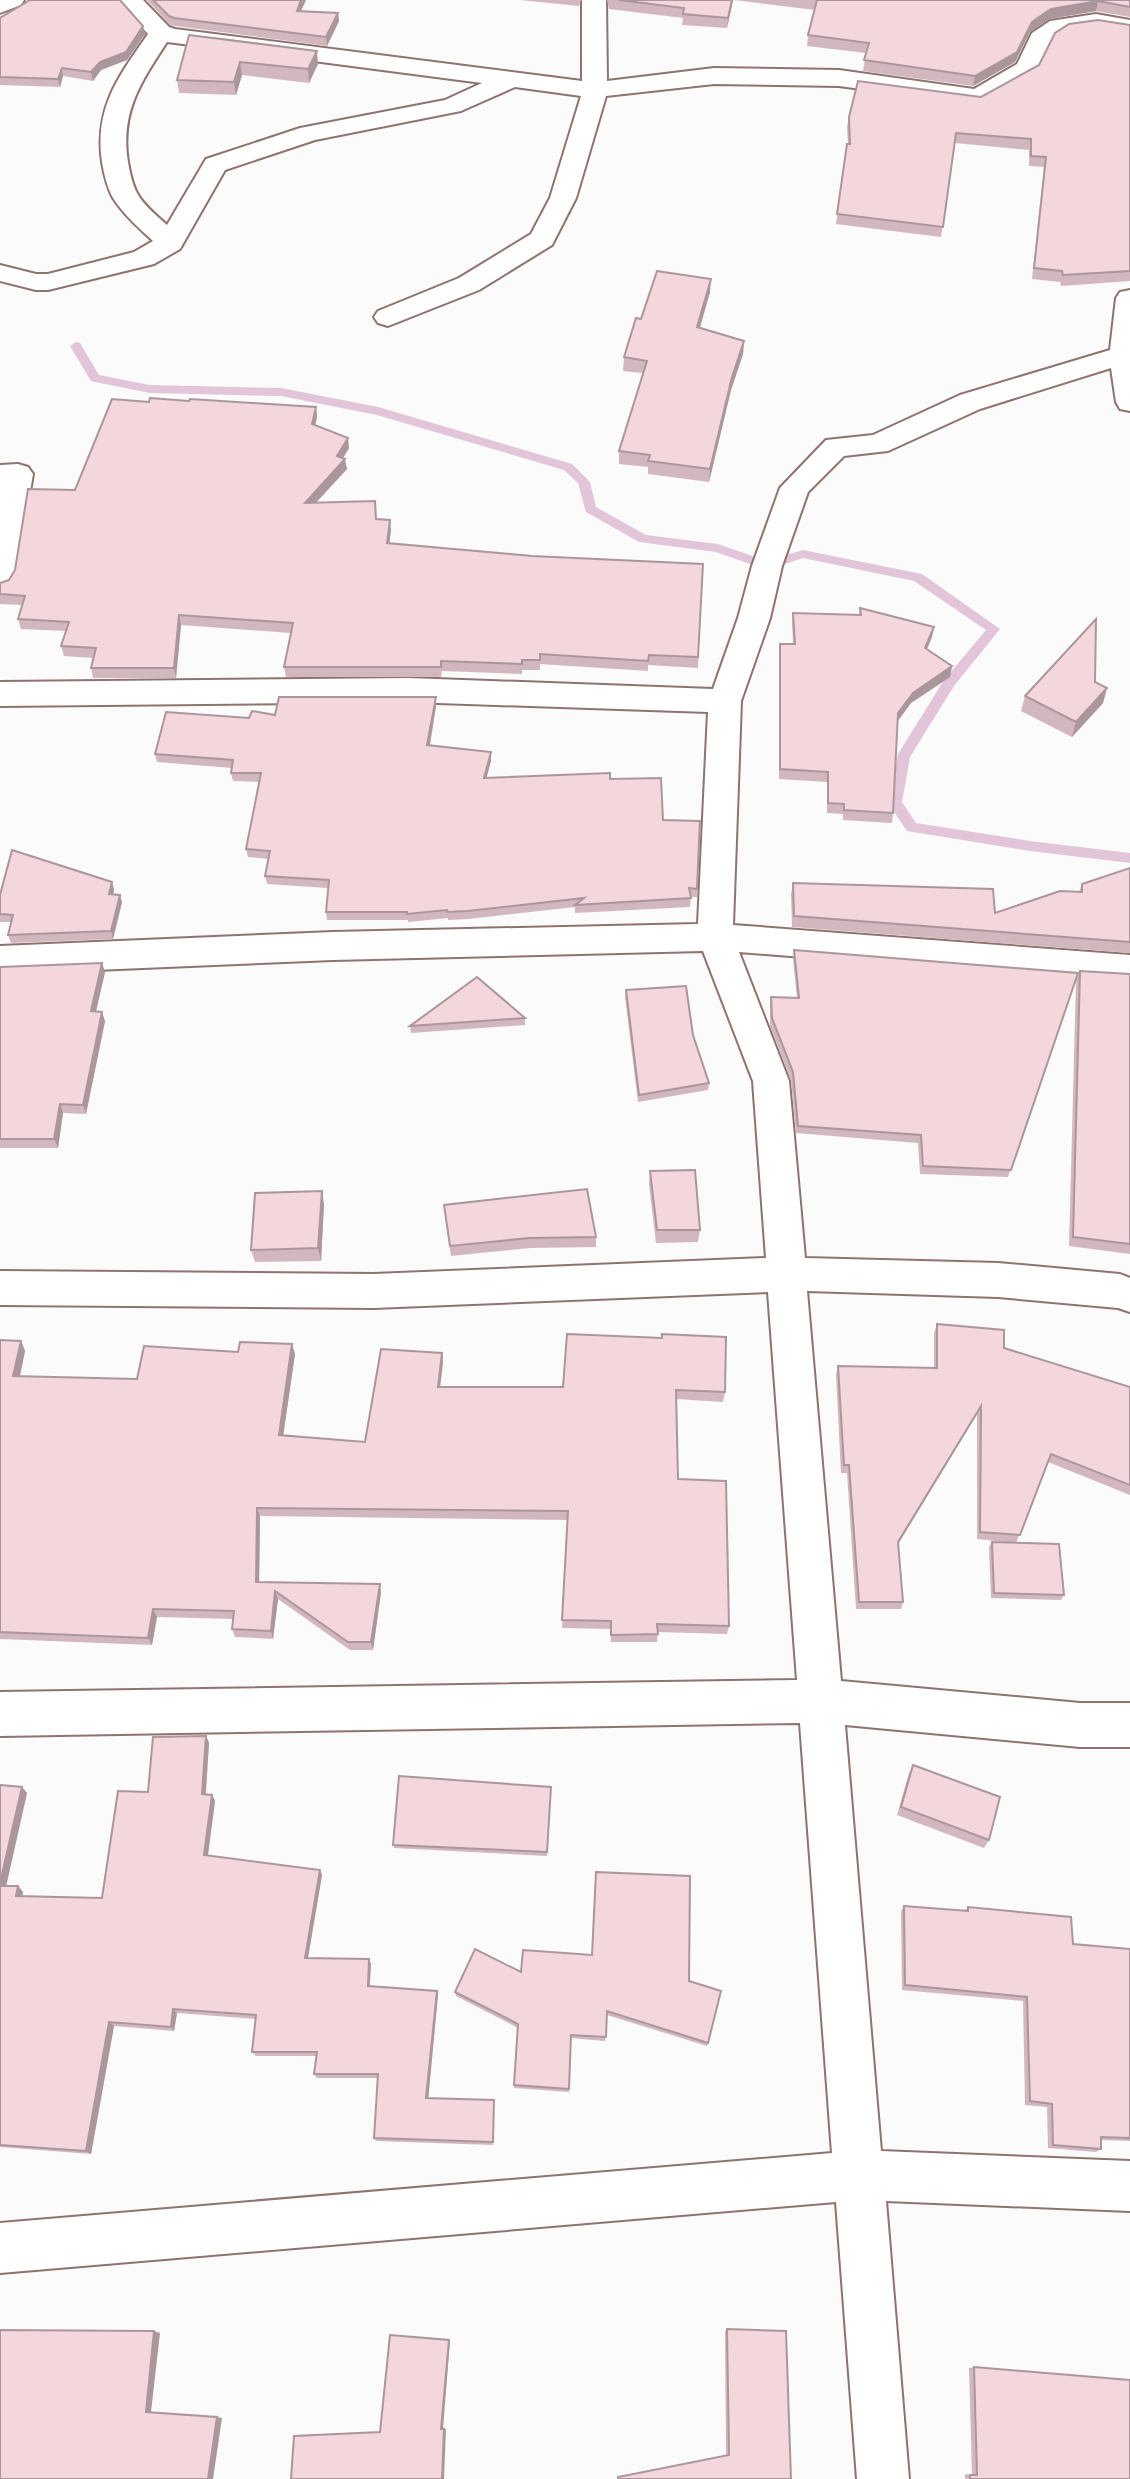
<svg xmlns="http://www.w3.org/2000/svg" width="1130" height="2479" font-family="'Archivo Narrow',sans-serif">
<rect width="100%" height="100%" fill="#fbfbfb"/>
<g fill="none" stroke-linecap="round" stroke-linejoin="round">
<path fill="#e3c5da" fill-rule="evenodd" d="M76 342 80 343 99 375 150 385 281 388 378 407 572 464 590 482 596 507 646 535 718 544 767 561 803 550 922 574 1000 629 954 686 910 757 902 802 916 823 1030 841 1130 853V863L1030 851 907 831 888 803 898 754 944 680 986 630 914 581 803 558 767 570 716 552 639 542 586 512 578 483 564 470 377 415 281 396 150 393 95 382 91 381 70 346Z"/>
<g stroke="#8e736f" stroke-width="4">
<g id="street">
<path d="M0 0H24L21 5 0 13Z"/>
<path d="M118 0H143L169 27 175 29 582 81V0H606L607 81 714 68 839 70 974 89 1017 64 1032 33 1050 21 1096 14 1130 20V34L1096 28 1066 32 1051 42 1036 73 987 102 978 105 839 86 714 84 606 96 576 198 552 245 479 290 388 326 378 323 374 317 378 311 459 278 531 234 550 198 581 96 515 87 461 111 315 140 225 170 180 249 154 264 48 290H36L0 281V265L36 274H48L134 252 153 241C139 228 124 215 113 198 107 187 104 174 102 162 94 108 119 76 148 34ZM167 42 175 43 482 83 445 100 300 128 206 159 167 225C158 217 147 208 140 198 133 188 130 174 128 162 120 112 141 82 167 42Z"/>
<path d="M1130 290V411L1120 409 1116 402 1111 368 980 409 888 451 844 456 808 492 782 566 770 618 741 701 733 925 1130 955V983L739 952 789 1081 805 1258 998 1263 1120 1274 1130 1278V1312L1118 1308 998 1297 807 1291 841 1681 1080 1703H1130V1747H1080L845 1725 881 2151 1130 2161V2211L886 2201 909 2479H857L836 2202 0 2273V2223L832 2153 800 1723 0 1736V1692L797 1680 768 1292 374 1308 0 1305V1271L374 1274 766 1258 753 1081 703 951 333 960 0 974V946L333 932 698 924 708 712 409 702 0 706V682L409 678 713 689 738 618 752 566 780 488 826 440 873 435 960 395 1110 350 1116 298 1120 292Z"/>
<path d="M18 464 28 467 33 474 15 580 11 588 0 591V465Z"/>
</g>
</g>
<use href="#street" fill="#fff" fill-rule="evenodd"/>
</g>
<g fill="#d2b8be">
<path d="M147 0H306L301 11 338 13 339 21 327 46 176 26 170 25Z"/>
<path d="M520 0H581L579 6Z"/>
<path d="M607 0H733L727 28 682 25 683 18 609 9Z"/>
<path d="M734 0H1130V17L1096 11 1049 19 1030 32 1015 62 973 86 863 71 866 53 807 46 808 35 815 10Z"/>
<path d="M0 18 143 26 145 34 127 60 101 70 93 81 63 76 60 87 0 85Z"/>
<path d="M1130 25V281L1061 286 1060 282 1032 279 1044 167 1029 166V150L955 143 941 237 836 224 848 144 847 127 849 117 981 97Z"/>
<path d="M189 35 318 64 309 83 242 75 236 95 179 93 177 80Z"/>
<path d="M710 292 700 328 744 341 743 354 731 390 709 482 648 474V467L619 464V451L643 373 623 371 624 357 641 319Z"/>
<path d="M189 401 316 407 317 417 315 425 349 448 343 458 347 469 316 503 377 519 391 530 389 544 532 556 703 564 698 668 648 665V671L540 664V670H522V674L442 671 441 677H286L284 667 291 633 181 625 176 678H93L91 668 93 658 64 656 61 646 66 631 21 629 18 619 22 605 0 604V583L9 580 75 490 149 402Z"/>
<path d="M860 608 932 637 927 649 952 666 950 677 911 703 898 721 893 813 892 823 843 820V814L827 813V782L779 779V654L780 644H793L792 623 793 613 859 615Z"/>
<path d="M1095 682 1107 688 1103 703 1072 737 1021 711 1025 696Z"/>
<path d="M436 706 430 746 491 761 486 778 610 779 663 820 697 889V897H691L690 907 575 913V907L468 919 448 920V918L408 922V920H327L326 912 328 888 267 884 265 876 269 859 248 857 246 849 260 782 233 781 231 773 232 768 157 762 155 754 249 718 275 715Z"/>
<path d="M1130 868V953L792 927 791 894 793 883 995 913 1079 892 1082 884Z"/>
<path d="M112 882 114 890 113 894 122 902 113 939 11 943 8 935 12 922H0V895Z"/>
<path d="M794 950 1078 973 1008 1177 920 1174 918 1143 796 1133 791 1080 770 1026V1005L771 997 797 998 793 959Z"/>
<path d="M0 967 105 972 96 1011 105 1021 86 1114 63 1113 58 1148H0Z"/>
<path d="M1080 971 1130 974V1254L1069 1246 1076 981Z"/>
<path d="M626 990 693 1035 709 1083 708 1090 638 1102 625 997Z"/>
<path d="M525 1018V1025L411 1033 410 1026Z"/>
<path d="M650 1171 700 1230 698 1242 656 1243 649 1184Z"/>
<path d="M324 1204 321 1261 255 1262 251 1250Z"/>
<path d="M445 1215 596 1237V1247L530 1248 451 1256Z"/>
<path d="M937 1324 1004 1348 1130 1387V1495L1048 1462 1016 1543 977 1539V1414L898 1544 903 1602 901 1609H856L847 1473H841L836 1375 838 1366 934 1368V1333Z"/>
<path d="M567 1334 725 1392 723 1402 676 1399 678 1479 729 1626 727 1634 658 1632 657 1642H611L610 1629 562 1628 568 1520 260 1516 259 1582 381 1592 373 1650H350L278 1599 273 1639 235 1637 232 1629 233 1619 157 1617 152 1645 0 1639V1340L21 1341 25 1351 20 1376 137 1379 238 1352 295 1354 283 1435 365 1442 442 1353 443 1362 440 1387H563Z"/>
<path d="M992 1542 1064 1595 1061 1600 991 1598 989 1547Z"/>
<path d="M206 1736 209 1743 206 1795H212L215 1801 208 1856 320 1870 322 1875 308 1958 371 1964 370 1986 437 1991 438 1995 428 2098 494 2103 493 2145 376 2141 374 2138 378 2078H317L314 2074 317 2056H256L252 2052 256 2019 177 2013 174 2031 114 2026 91 2154 0 2147V1785L22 1787 27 1793 6 1886H18L23 1892 22 1896 102 1898 148 1792Z"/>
<path d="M913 1765 989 1840 984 1848 897 1815 909 1773Z"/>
<path d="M551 1791 547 1856 394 1848 393 1845Z"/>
<path d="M904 1906 965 1910 968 1907 1073 1944 1130 1949V2141L1101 2140V2149L1096 2152 1048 2148 1047 2107 1025 2105 1023 2001 902 1990 901 1911Z"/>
<path d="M521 1972 689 1981 721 1991 707 2046 607 2015 605 2041 571 2038 569 2092 514 2088 518 2028 456 1996 455 1992Z"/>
<path d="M727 2329 791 2479H617V2477L726 2455 725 2331Z"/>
<path d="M974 2367 1130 2479H965V2474L972 2475 969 2368Z"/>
</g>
<g fill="#ab969b">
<path d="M301 0H306L297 19V11Z"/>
<path d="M732 0H733L727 28 728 18Z"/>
<path d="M1098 1 1096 11 1049 19 1030 32 1015 62 973 86 975 76 1032 22 1051 9Z"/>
<path d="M338 13 339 21 327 46 326 37Z"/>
<path d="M143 26 145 34 127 60 101 70 93 81 91 72 100 62Z"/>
<path d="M317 51 318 64 309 83 308 69Z"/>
<path d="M240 62 242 75 236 95 234 82Z"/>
<path d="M62 68 63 76 60 87 58 79Z"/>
<path d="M711 279 710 292 696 340 697 327Z"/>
<path d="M744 341 743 354 731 390 709 482 710 469 732 377Z"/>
<path d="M316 407 317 417 313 434 312 424Z"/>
<path d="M348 438 349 448 338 466 337 456Z"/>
<path d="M345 459 347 469 306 513 305 503Z"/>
<path d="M390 520 391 530 388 554 387 543Z"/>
<path d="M179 615 181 625 176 678 174 668Z"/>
<path d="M934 627 932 637 923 658 925 648Z"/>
<path d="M952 666 950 677 911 703 896 723 898 713 913 693Z"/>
<path d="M1107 688 1103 703 1072 737 1076 722Z"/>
<path d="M436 697V706L428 754 427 745Z"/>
<path d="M491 752V761L484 787V778Z"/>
<path d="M112 882 114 890 111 902 109 894Z"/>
<path d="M120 895 122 902 113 939 111 931Z"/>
<path d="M102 963 105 972 94 1020 91 1011Z"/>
<path d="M102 1012 105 1021 86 1114 83 1105Z"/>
<path d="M60 1104 63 1113 58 1148 54 1139Z"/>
<path d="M322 1191 324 1204 321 1261 318 1248Z"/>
<path d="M21 1341 25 1351 18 1385 13 1376Z"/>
<path d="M292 1344 295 1354 282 1444 279 1435Z"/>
<path d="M442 1353 443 1362 439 1396 438 1387Z"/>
<path d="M981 1406 977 1414 895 1549 898 1542Z"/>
<path d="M257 1508 260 1516 259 1590 256 1582Z"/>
<path d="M380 1584 381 1592 373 1650 371 1642Z"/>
<path d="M275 1591 278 1599 273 1639 271 1631Z"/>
<path d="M153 1609 157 1617 152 1645 148 1638Z"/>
<path d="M206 1736 209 1743 205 1800 202 1794Z"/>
<path d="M22 1787 27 1793 5 1891 0 1886V1883Z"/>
<path d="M212 1795 215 1801 207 1861 204 1855Z"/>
<path d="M320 1870 322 1875 307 1963 305 1958Z"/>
<path d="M18 1886 23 1892 22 1901 16 1896Z"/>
<path d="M369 1959 371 1964 369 1990 368 1986Z"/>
<path d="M437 1991 438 1995 428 2101 426 2098Z"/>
<path d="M173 2009 177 2013 174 2031 171 2027Z"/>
<path d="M109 2022 114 2026 91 2154 86 2151Z"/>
<path d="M154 2331 160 2333 151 2412H146Z"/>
<path d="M449 2340 450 2341 443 2429H441Z"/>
<path d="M217 2417 222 2418 213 2479H208Z"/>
<path d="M444 2429H446L444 2479H442Z"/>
</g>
<g fill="#f4d6dd" stroke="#ab969b" stroke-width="2">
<path d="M30 0H120L143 26 126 52 100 62 91 72 62 68 58 79 0 77V18Z"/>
<path d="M153 0H301L297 11 338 13 326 37 174 18 169 16Z"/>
<path d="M619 0H732L728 18 683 14 684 8Z"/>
<path d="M817 0H1130V7L1098 1 1051 9 1032 22 1017 52 975 76 864 60 869 43 808 35Z"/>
<path d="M1098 20 1130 25V271L1063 275 1062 271 1034 268 1046 157 1031 156V139L956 133 943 227 837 214 847 144H850L849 117 858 81 981 97 1039 65 1055 33 1069 24Z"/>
<path d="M189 35 317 51 308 69 240 62 234 82 177 80Z"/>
<path d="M657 271 711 279 697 327 744 341 732 377 710 469 648 461 650 455 619 451 647 361 624 357 636 318 641 319Z"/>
<path d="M150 398 189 401 190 399 316 407 312 424 348 438 337 456 345 459 305 503 375 501 376 519 390 520 387 543 532 556 703 564 698 657 649 655 648 661 540 654V660H522V664L441 661V667H284L293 623 179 615 174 668H91L96 648 61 646 69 622 18 619 25 596 0 594V583L9 580 15 570 28 489 75 490 112 399 149 402Z"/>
<path d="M860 608 934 627 925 648 952 666 913 693 898 713 893 813 844 810V804L828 803V772L780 769V644H795L793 613 861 615Z"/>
<path d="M1096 619 1095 682 1107 688 1076 722 1025 696Z"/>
<path d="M279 697H436L427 745 491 752 484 778 610 773V779L661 778 663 820 700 821 697 889 689 888 691 898 575 905 584 898 468 911 448 912 447 910 407 914V912H326L329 880 265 876 270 851 246 849 261 773H231L233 760 155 754 166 712 249 718 252 711 275 715Z"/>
<path d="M12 850 112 882 109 894 120 895 111 931 8 935 13 915 0 914V895Z"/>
<path d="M1130 868V942L794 916 793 883 993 889 995 913 1060 891 1082 892V884Z"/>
<path d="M794 950 1078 973 1011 1170 923 1166 921 1135 798 1126 793 1072 772 1018 771 997 799 998Z"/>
<path d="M102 963 91 1011 102 1012 83 1105 60 1104 54 1139H0V967Z"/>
<path d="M1080 971 1130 974V1244L1073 1237Z"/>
<path d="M477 977 525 1018 410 1026Z"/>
<path d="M686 986 693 1035 709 1083 639 1095 626 990Z"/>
<path d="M695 1170 700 1230H657L650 1171Z"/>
<path d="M587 1189 596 1237 529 1238 450 1246 444 1205Z"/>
<path d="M322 1191 318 1248 251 1250 255 1193Z"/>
<path d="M937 1324 1004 1330V1348L1130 1387V1485L1051 1454 1020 1535 980 1532 981 1406 898 1542 903 1602H859L849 1465H844L838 1366 937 1368Z"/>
<path d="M567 1334 662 1338V1334L726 1337 725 1392 676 1390 678 1479 726 1481 729 1626 657 1624 658 1634 611 1635V1621L562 1620 568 1511 257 1508 256 1582 380 1584 371 1642H348L275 1591 271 1631 232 1629 234 1611 153 1609 148 1638 0 1632V1340L21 1341 13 1376 137 1379 144 1346 238 1352 240 1342 292 1344 279 1435 365 1442 381 1349 442 1353 438 1387H563Z"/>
<path d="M992 1542 1059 1544 1064 1595 994 1593Z"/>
<path d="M206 1736 202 1794 212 1795 204 1855 320 1870 305 1958 369 1959 368 1986 437 1991 426 2098 494 2100 493 2142 374 2138 378 2074H314L317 2052H252L256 2015 173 2009 171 2027 109 2022 86 2151 0 2145V1886H18L16 1896 102 1898 118 1791 148 1792 153 1737Z"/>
<path d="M913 1765 1000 1797 989 1840 901 1807Z"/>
<path d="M399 1776 551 1787 547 1852 393 1845Z"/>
<path d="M0 1785 22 1787 0 1883Z"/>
<path d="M596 1872 690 1876 689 1981 721 1991 708 2043 607 2011 606 2037 571 2035 569 2089 514 2085 518 2024 455 1992 475 1949 521 1972 523 1950 592 1955Z"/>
<path d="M904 1906 968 1911V1907L1071 1917 1073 1944 1130 1949V2138L1101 2137V2149L1053 2145 1052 2104 1030 2101 1027 1997 905 1985Z"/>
<path d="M727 2329 786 2331 791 2479H618V2477L729 2455Z"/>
<path d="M0 2330 154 2331 146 2412 217 2417 208 2479H0Z"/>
<path d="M390 2335 449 2340 441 2429H444L442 2479H291L294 2436 380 2432Z"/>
<path d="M974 2367 1130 2380V2479H970V2475H977Z"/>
</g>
</svg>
